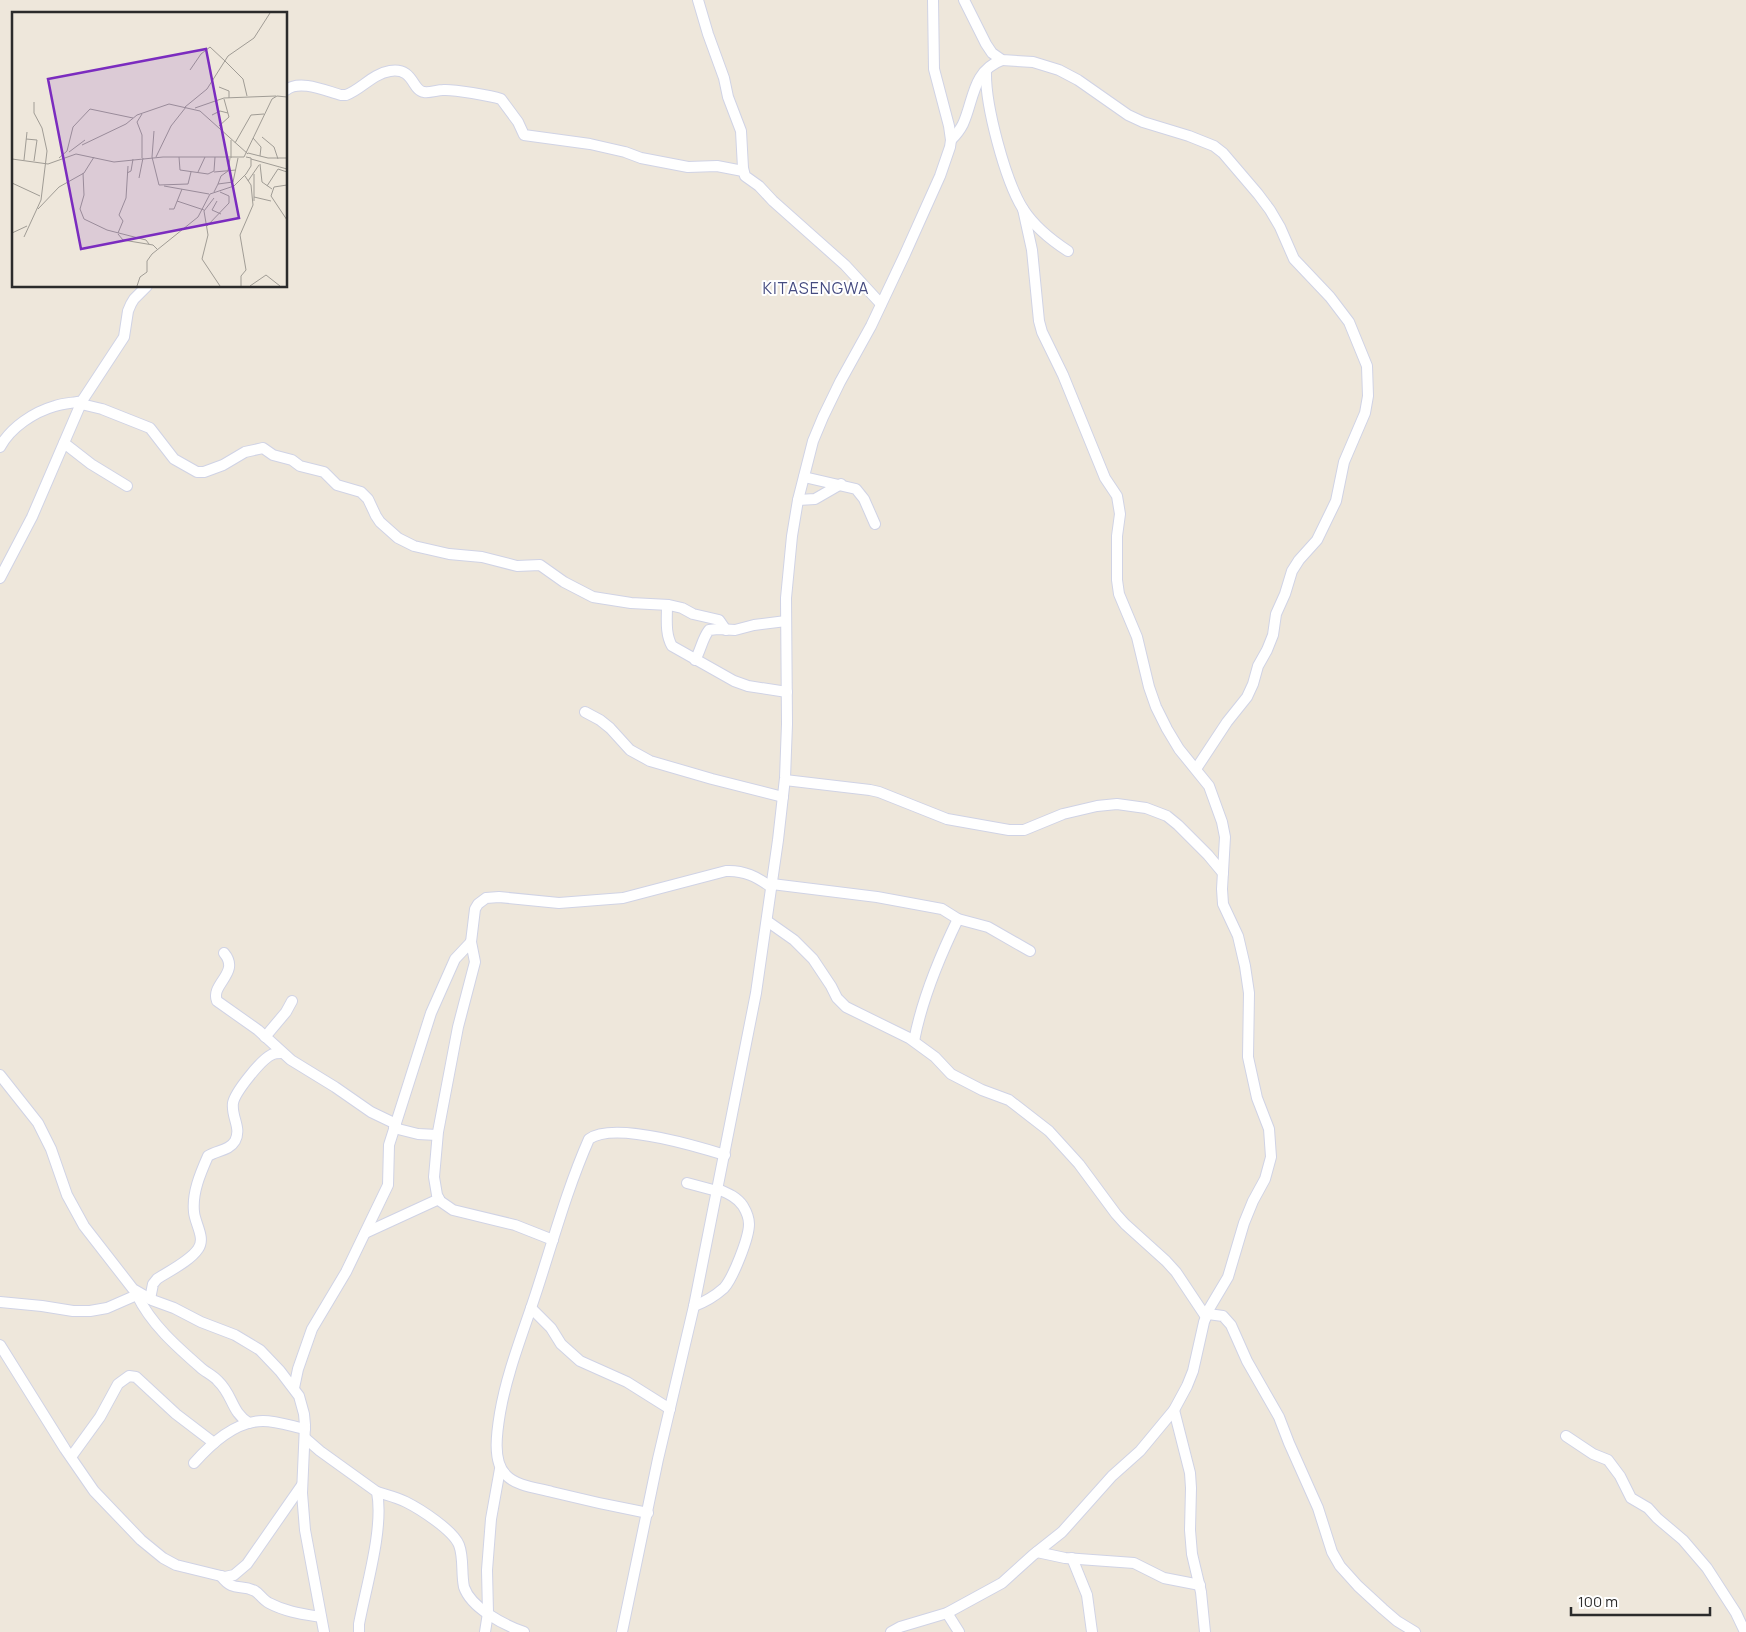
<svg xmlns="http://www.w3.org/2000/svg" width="1746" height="1632" font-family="Manrope,sans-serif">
<rect width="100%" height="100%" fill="#eee7db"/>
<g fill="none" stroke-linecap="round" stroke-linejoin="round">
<g stroke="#d0d3e5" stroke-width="12">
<g id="minor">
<path d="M698 0 708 34 724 78 728 97 741 131 743 168 745 176 759 186 773 201 845 265 881 304"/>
<path d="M964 0 986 44 992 53 1002 60 1033 62 1059 70 1078 80 1128 115 1143 122 1189 136 1214 146 1223 153 1258 194 1270 210 1280 227 1294 259 1330 297 1349 322 1367 366 1368 396 1365 413 1344 462 1336 501 1317 540 1299 560 1292 571 1285 594 1276 614 1273 635 1267 650 1258 666 1253 684 1247 697 1227 722 1196 769"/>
<path d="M986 71C985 105 1005 180 1023 209 1034 226 1051 240 1068 251"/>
<path d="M286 90C300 79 326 91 341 95H346C362 89 372 74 390 71 414 67 412 91 424 92 430 93 437 90 443 90 453 89 492 96 501 99L518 122 524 135 590 144 625 152 641 158 688 167 717 166 743 171"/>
<path d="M951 140C956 135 960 130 963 124 974 100 972 71 1002 60"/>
<path d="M81 404 102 409 150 428 174 459 197 472H204L223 465 245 452 263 448 273 455 292 460 300 466 324 472 337 485 361 492 368 499 376 516 380 522 398 538 414 546 449 554 482 557 517 566 540 565 564 582 593 597 631 603 669 605 682 608 693 614 719 620 726 630"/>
<path d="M64 443 91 464 127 486"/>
<path d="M0 447C11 427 34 412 55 406 64 403 74 403 82 401"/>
<path d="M804 477 856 489 864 499 875 524"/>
<path d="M798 500 815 499 841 484"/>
<path d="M0 578 32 517 82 401 124 337 128 311 131 304 134 299 147 286"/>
<path d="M667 605C667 619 665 634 672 646L734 681 748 686 787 692"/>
<path d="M695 660C701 650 702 639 709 630L718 629 735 630 754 625 786 621"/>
<path d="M585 712 600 720 610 728 630 750 650 761 712 779 783 797"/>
<path d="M785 780 870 790 879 792 947 819 1009 830H1024L1063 814 1097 806 1117 804 1146 808 1167 816 1178 825 1208 855 1223 873"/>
<path d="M772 884 877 897 942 909 958 919 988 927 1030 951"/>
<path d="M767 921 794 940 813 959 831 986 837 998 846 1007 909 1038 935 1057 951 1074 982 1090 1009 1100 1049 1131 1079 1164 1116 1214 1125 1224 1166 1261 1176 1272 1206 1317"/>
<path d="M224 953C241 973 210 984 217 1001L258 1030 291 1060 335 1087 371 1112 396 1124"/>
<path d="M265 1037 286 1012 292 1001"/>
<path d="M914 1041C922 999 939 958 958 919"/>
<path d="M0 1075 38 1123 51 1149 67 1195 84 1226 133 1289 152 1300 174 1308 201 1322 235 1335 260 1350 280 1371 299 1396 304 1414 305 1425 302 1493 305 1530 324 1632"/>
<path d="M394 1128 418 1134 437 1135"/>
<path d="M687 1183 717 1191"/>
<path d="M365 1233 439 1199"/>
<path d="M553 1240 515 1225 453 1210 440 1201 437 1195 434 1177 438 1132 458 1027 475 962 471 942 475 909 478 904 486 898 499 897 559 903 623 898 726 871C744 870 757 877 771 887"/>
<path d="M137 1295C151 1324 176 1346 200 1367 205 1372 213 1375 218 1381 233 1395 231 1412 249 1423"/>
<path d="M150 1299 153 1284 157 1279C169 1271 190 1261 198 1249 206 1238 195 1224 194 1212 192 1193 200 1174 208 1156 217 1150 229 1151 235 1141 242 1128 231 1117 233 1103 235 1092 261 1060 271 1055 274 1053 279 1053 282 1053"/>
<path d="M0 1302 42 1306 73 1311H90L107 1308 139 1294"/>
<path d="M694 1306C705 1302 715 1296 724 1288 733 1278 749 1238 749 1224 749 1217 746 1211 743 1206 737 1197 727 1193 718 1189"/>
<path d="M531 1308 551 1328 561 1344 580 1361 627 1382 670 1409"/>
<path d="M1208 1314 1223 1316 1231 1325 1247 1361 1279 1417 1289 1443 1318 1508 1332 1552 1340 1566 1358 1586 1383 1609 1397 1621 1415 1632"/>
<path d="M0 1345 65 1449 94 1491 141 1540 163 1558 176 1565 225 1577 234 1575 247 1564 302 1485"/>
<path d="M294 1388 298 1369 312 1329 346 1272 388 1185 389 1145 431 1013 455 959 471 942"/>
<path d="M1174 1410 1190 1473 1191 1488 1190 1530 1192 1554 1201 1592 1205 1632"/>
<path d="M1566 1436 1593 1454 1608 1460 1620 1476 1631 1498 1648 1508 1657 1518 1683 1540 1707 1568 1736 1613 1745 1632"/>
<path d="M305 1438 320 1451 377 1492C384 1528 366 1587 359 1624V1632"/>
<path d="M71 1457 100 1417 118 1384 129 1376 136 1377 176 1414 214 1443"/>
<path d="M194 1463C211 1444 235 1421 263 1421 276 1421 291 1426 305 1429"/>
<path d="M377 1492C386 1495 396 1497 406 1502 420 1509 453 1530 459 1545 464 1558 461 1573 464 1587 471 1608 504 1625 524 1632"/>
<path d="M648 1513C616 1507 584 1500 552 1492 537 1488 516 1486 506 1475 492 1462 497 1431 500 1413 507 1372 523 1333 536 1293 553 1241 567 1189 589 1139 614 1121 696 1146 725 1155"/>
<path d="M1037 1552 1065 1558 1134 1563 1164 1578 1200 1585"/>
<path d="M1072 1558 1087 1595 1092 1632"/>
<path d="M221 1576C234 1593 240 1583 255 1591 260 1594 263 1600 269 1603 286 1612 303 1614 321 1617"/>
<path d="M947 1613 959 1632"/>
<path d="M485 1632 488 1613 487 1570 491 1519 500 1469"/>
<path d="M622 1632 658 1459 694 1306 756 993 778 840 785 778 787 724 786 598 792 536 798 500 813 441 823 417 840 382 871 326 905 254 940 176 950 147 951 140 949 126 934 69 933 0"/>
<path d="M891 1632 900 1627 947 1613 1002 1583 1033 1555 1062 1532 1112 1476 1140 1451 1174 1410 1187 1386 1193 1371 1204 1322 1209 1309 1228 1277 1244 1223 1253 1201 1265 1179 1271 1157 1269 1129 1257 1098 1248 1057 1249 993 1245 966 1238 936 1223 904 1222 889 1225 837 1222 822 1209 786 1179 749 1167 729 1156 707 1149 687 1137 637 1119 594 1117 580V536L1120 514 1117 496 1105 478 1063 375 1042 332 1039 321 1032 250 1023 209"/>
</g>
</g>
<use href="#minor" stroke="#fff" stroke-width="10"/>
</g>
<g text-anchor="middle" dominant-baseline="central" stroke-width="4" stroke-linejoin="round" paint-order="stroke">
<g font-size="16" letter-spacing="1" fill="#464c81" stroke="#fff">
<text x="816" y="288">KITASENGWA</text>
</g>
</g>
<g transform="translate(12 12)">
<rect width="275" height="275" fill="#eee7db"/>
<path fill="none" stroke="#a09c95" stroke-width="1" d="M213 49 231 67 235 84M178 58 189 42 198 35 213 49M207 75 217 79V86M173 95 195 77 216 44 242 26 258 1M183 96 212 86 264 84M200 103 208 99 216 101M207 114 217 105 212 87M250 125 262 135 266 147M241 126 249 135 248 144M14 127 25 128 22 149M219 128V146M223 131 239 103 252 102M70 133 114 112 125 103 157 92 188 99 236 142M57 140 73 128M236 141 256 146H275M140 145 147 173 176 172 179 160M140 145 142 119M144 145 159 114 174 95M167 145 168 158 196 162 202 159 203 145M47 146 55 139 61 115 78 97 121 106M130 146V123L125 110 130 102M0 147 36 152 64 142 102 150 151 145H232L260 87 265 84 275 85M239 147 275 157M12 148 15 120M248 152 250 170 260 177M186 160 193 145M202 160 224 158M71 161 72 183 68 197 72 207 95 218 134 228 137 232M115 161 119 159 121 147M127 166 131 146M236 169 247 153M0 171 28 184M206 172 209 164 216 159 218 146M275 173 262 175 259 184 275 208M152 174 197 182M255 174 266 157 275 160M202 180 206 172 221 170 226 146M242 185 259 189M165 189 192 198M205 189 200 198 209 202M242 189V162M26 197 47 175 72 161 82 145M157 197H162L170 177M192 199 196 223 190 247 208 274M192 199 202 186M195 214 217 191V184L208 180M0 221 15 214M106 221 111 209 107 203 114 186 116 154M106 222 111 228 141 233 145 237M12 225 29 188 35 139 30 116 22 101V90M125 274 128 265 135 260V249L140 242 186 205 198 182 222 174 234 162 239 154V146L234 145M229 274V264L234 258 228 223 241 193 239 173 233 164M238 274 254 263 268 274"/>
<path fill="#7b2cbf" fill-opacity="0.15" stroke="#7b2cbf" stroke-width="2.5" d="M194 37 227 206 69 237 36 67Z"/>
<rect width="275" height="275" fill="none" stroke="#2b2b2b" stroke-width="2.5"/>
</g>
<path d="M1571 1607v8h139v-8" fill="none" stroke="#2b2b2b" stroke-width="2.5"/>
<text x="1578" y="1607" font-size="15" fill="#2b2b2b" stroke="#ffffff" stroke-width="4" paint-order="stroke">100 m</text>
</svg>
